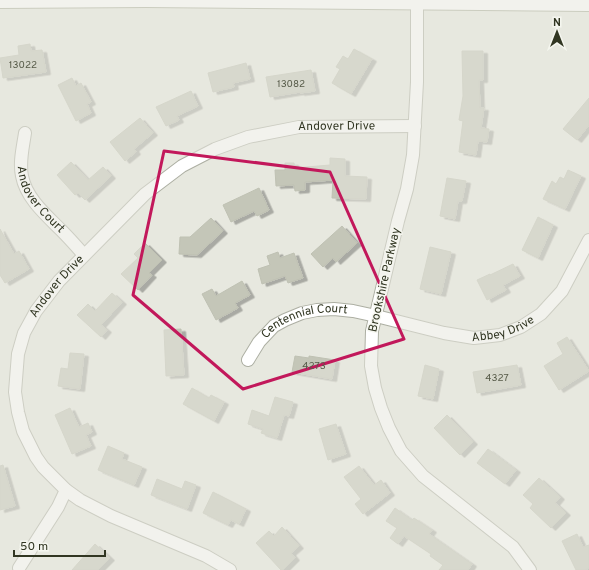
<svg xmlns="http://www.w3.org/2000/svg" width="589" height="570" font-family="Overpass,sans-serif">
<defs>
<filter id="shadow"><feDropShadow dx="4.5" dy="2.5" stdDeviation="0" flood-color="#0004"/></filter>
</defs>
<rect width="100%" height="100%" fill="#e7e8df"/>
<g fill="#c4c6b8" stroke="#bfc1b3" filter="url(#shadow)">
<path d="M30 44 31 51 42 50 46 72 3 78 0 58 19 55 18 46Z"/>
<path d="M354 49 372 59 351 94 332 83 340 69 336 67 343 56 348 59Z"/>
<path d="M462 51H483V80H479L480 108H484L481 128 489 129 487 142 478 141 476 155 459 152 463 121 459 120 463 96Z"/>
<path d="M246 63 250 79 233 83 234 87 213 92 208 73Z"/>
<path d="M311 70 315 91 300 93V92L270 97 266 77Z"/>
<path d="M72 78 76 86 81 83 91 102 87 104 91 113 76 121 58 85Z"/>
<path d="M191 91 198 106 177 116 179 120 166 126 156 107Z"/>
<path d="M589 98V125L577 140 563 129Z"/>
<path d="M140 118 153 133 134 149 136 152 125 161 110 142Z"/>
<path d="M330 158 345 159V176L367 177 366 199 332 198 333 180 305 182V190L295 191 294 185 276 186 275 170H285V163H294L295 168 330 165Z"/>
<path d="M71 162 88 180 103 167 111 176 85 200 78 193 75 195 57 175Z"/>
<path d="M568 170 581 176 565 209 543 199 552 181 556 184 560 177 564 179Z"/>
<path d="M447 178 466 181 462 201H458L455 219 440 216Z"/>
<path d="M259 188 269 210 257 216 254 211 231 222 223 205Z"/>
<path d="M538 217 553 225 538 258 522 250Z"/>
<path d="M211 218 223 231 197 255 179 254 180 237H190Z"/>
<path d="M342 226 357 243 336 262 333 258 323 267 311 254Z"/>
<path d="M0 229 14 254 19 251 29 269 5 283 0 275Z"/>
<path d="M145 243 162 260 149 273 152 275 138 290 121 274 138 258 134 254Z"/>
<path d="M430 247 451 252 441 294 420 289Z"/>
<path d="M278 252 280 258 294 253 303 278 288 283 285 276 262 284 258 269 270 265 267 256Z"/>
<path d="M513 264 520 276 503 285 506 290 487 300 477 280 490 274V275Z"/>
<path d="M242 281 250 295 235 303 238 308 216 320 202 294 212 289 216 296Z"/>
<path d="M112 293 122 302 101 325 107 330 101 337 77 315 88 304 95 311Z"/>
<path d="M181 329 184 375 166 376 164 330Z"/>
<path d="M567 337 589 371 559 390 544 366 563 354 557 343Z"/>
<path d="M70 353 84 354 80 389 58 386 61 368 68 369Z"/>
<path d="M295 356 309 358V356L335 360 332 379 292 372Z"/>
<path d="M425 365 439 369 433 399 418 396Z"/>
<path d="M517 365 521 385 477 393 473 372Z"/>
<path d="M192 388 209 398 211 395 224 402 214 421 183 404Z"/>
<path d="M275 397 293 402 289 416 284 415 277 438 261 433 263 429 248 424 252 410 269 416Z"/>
<path d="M70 408 79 427 88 423 92 432 86 435 91 446 72 454 55 415Z"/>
<path d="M447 415 473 442 460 455 434 428Z"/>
<path d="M336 424 346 454 328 460 319 429Z"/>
<path d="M108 446 124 453 122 459 142 467 134 485 98 470Z"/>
<path d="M488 449 516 470 505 484 477 463Z"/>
<path d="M3 465 15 506 0 510V466Z"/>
<path d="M359 466 374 485 381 480 390 493 363 514 355 504 361 499 344 477Z"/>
<path d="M539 478 560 497 555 503 566 513 551 528 530 508 533 504 523 495Z"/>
<path d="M157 479 182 489 185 481 196 485 187 509 151 495Z"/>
<path d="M213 492 246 509 239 524 231 520 228 525 203 513Z"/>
<path d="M395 508 412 520 414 518 432 530 429 534 472 564 468 570H439L443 565 430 556 431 554 404 536 398 544 390 538 397 528 386 521Z"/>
<path d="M282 527 299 546 291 553 295 558 283 570H281L256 543 269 531 274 536Z"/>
<path d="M577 534 583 547 589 545V568L585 570H576L562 541Z"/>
<path d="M95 544 110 558 98 570H72Z"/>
</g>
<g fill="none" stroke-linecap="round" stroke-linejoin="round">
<g stroke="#adafa3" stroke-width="14">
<g id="street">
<path d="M417 0V82L413 155 407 189 398 221 372 331 371 366 375 388 381 408 389 428 401 451 423 476 513 547 530 570"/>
<path id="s1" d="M25 133C23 147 19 162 22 176 26 198 46 215 61 230 69 238 77 247 84 255"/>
<path id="s2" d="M248 360 259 342 274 326 285 320 302 313 317 310 334 309 353 311 376 316 444 333 474 338 500 335 521 327 541 314 562 291 589 240"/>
<path d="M19 568 58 507 66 490"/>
<path id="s3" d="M230 570 206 556 111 516 80 500 66 490 43 467 36 457 23 431 18 412 15 392 18 354 24 333 36 311 59 281 145 194 182 166 215 149 248 137 299 127 415 126"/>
</g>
</g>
<g stroke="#a9ad9a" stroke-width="14">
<path id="secondary" d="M0 2 146 1 589 5"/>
</g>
<use href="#street" stroke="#fff" stroke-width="12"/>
<use href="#secondary" stroke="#fff" stroke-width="12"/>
</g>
<path d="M0 0H589V570H0ZM164 151 330 172 404 339 243 389 133 295Z" fill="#e7e8df" fill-opacity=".55" fill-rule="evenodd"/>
<path fill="none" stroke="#c2185b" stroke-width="3" stroke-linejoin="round" d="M164 151 330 172 404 339 243 389 133 295Z"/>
<g text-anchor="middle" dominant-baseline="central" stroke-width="3" stroke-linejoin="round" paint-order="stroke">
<g font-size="10" fill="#565a48">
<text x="23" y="65">13022</text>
<text x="291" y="84">13082</text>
<text x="314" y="366">4273</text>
<text x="497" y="378">4327</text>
</g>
<g font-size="12" fill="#313622" stroke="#f5f6ef">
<text stroke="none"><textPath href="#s3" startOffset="750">Andover Drive</textPath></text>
<text stroke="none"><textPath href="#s1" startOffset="73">Andover Court</textPath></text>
<text transform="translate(385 280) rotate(-77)">Brookshire Parkway</text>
<text stroke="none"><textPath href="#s3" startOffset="414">Andover Drive</textPath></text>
<text stroke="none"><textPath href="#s2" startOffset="74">Centennial Court</textPath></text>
<text stroke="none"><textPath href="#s2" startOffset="280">Abbey Drive</textPath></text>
</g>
</g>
<g transform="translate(557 32)" stroke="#f5f6ef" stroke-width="3" paint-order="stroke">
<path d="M0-3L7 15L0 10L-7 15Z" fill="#313622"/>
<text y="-6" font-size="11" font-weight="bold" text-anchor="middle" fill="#313622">N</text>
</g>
<path d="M14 550v6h91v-6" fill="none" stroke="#313622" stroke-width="2"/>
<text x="20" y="550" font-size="12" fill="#313622" stroke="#f5f6ef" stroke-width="3" paint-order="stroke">50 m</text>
</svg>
